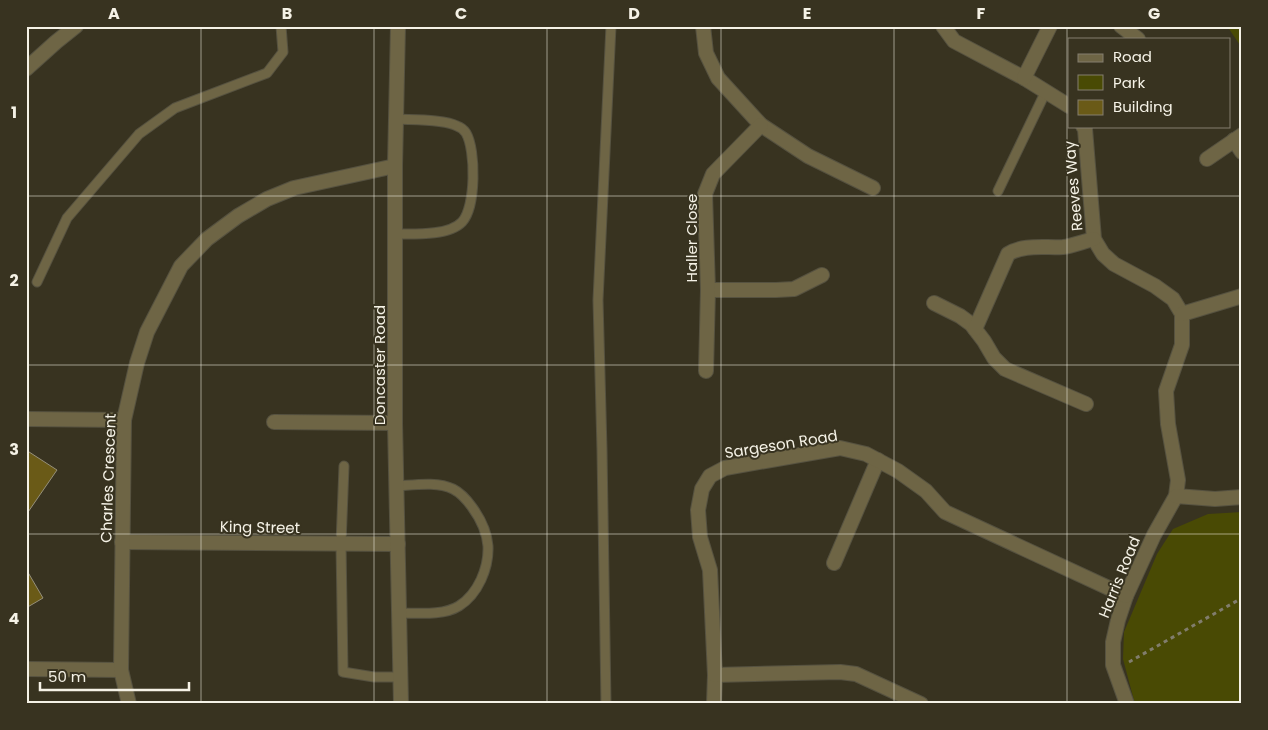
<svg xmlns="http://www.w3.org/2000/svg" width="1268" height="730" font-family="Poppins,sans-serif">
<rect width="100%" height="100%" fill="#383320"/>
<g fill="#494a04">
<path d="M1227 26H1242V48Z"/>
<path d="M1242 512V704H1135L1123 659 1124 632 1157 554 1173 529 1208 514Z"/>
</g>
<g fill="#6a5a17" stroke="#958f7a">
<path d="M26 450 57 470 26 515Z"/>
<path d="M26 569 43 598 26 608Z"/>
</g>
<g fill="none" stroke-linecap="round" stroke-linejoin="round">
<g stroke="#565240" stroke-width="11">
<g id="service">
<path d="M998 191 1046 91"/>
<path d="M395 234C413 234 449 236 462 222 476 207 476 150 466 133 464 130 460 127 457 126 445 119 411 120 396 119"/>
<path d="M37 282 67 218 139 134 175 108 267 73 283 52 281 26"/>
<path d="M344 466 341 544 343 672 374 677H400"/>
<path d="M396 486C414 485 437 481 453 489 461 493 467 500 472 507 480 518 487 533 488 546 489 568 478 594 459 606 443 616 418 613 399 613"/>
<path d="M606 704 602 450 598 300 611 26"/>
</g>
</g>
<g stroke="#565240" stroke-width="16">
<g id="minor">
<path d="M703 26 706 53 718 78 761 125 808 156 873 188"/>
<path d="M943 26 954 41 1024 78 1069 106"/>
<path d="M1121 26 1138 39"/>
<path d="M26 69 56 42 76 26"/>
<path d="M1024 78 1050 26"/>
<path d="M1083 126 1085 129 1094 239 1103 254 1114 264 1155 286 1173 299 1182 314V345L1166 391 1168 424 1178 480 1176 496 1154 535 1126 596 1118 620 1113 642V665L1127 704"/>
<path d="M1234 140 1242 152"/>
<path d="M1207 159 1242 135"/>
<path d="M708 290H776L794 289 822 275"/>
<path d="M934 303 960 316 971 324 984 341 994 358 1005 369 1086 404"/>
<path d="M1182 314 1242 296"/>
<path d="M975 329 1008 254C1023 244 1045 248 1063 247 1073 246 1084 241 1094 239"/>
<path d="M706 371 708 290 705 194 713 174 761 125"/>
<path d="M26 419 124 420"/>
<path d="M274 422 395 423"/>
<path d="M1176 496 1215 499 1242 497"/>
<path d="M122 542 398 544"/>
<path d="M834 563 878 460"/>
<path d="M26 669 121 670"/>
<path d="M129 704 121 670 124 420 137 363 147 332 181 266 207 239 238 216 267 199 294 188 395 166"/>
<path d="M714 704 715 675"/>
<path d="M921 704 856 674 840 672 715 675 710 570 700 537 698 510 702 489 710 476 725 468 840 448 866 454 898 471 926 491 945 512 1126 596"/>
</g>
</g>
<g stroke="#565240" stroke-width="16">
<path id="tertiary" d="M398 26 395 166V423L401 704"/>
</g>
<path stroke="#817d6d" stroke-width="3" stroke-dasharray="4 4" stroke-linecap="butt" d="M1129 662 1242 598"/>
<use href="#service" stroke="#6e6545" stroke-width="9"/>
<use href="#minor" stroke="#6e6545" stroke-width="14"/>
<use href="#tertiary" stroke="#6e6545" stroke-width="14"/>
</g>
<path fill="none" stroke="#f5f2e6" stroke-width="1" stroke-opacity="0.55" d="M201 26V704M374 26V704M547 26V704M721 26V704M894 26V704M1067 26V704M26 196H1242M26 365H1242M26 534H1242"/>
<g text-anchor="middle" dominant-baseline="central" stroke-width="4" stroke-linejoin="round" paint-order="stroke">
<g font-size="15" fill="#f5f2e6" stroke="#383320">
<text transform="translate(1073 186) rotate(-95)">Reeves Way</text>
<text transform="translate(691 238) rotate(-90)">Haller Close</text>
<text transform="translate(379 365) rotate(-90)">Doncaster Road</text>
<text transform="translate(781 444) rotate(-9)">Sargeson Road</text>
<text transform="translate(108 478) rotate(-88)">Charles Crescent</text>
<text transform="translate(260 527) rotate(1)">King Street</text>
<text transform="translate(1119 577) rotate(-68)">Harris Road</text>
</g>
</g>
<rect width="1268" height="730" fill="none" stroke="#383320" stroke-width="55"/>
<rect x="1068" y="38" width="162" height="90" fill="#383320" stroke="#847f6f"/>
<rect x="1078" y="54" width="25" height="8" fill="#6e6545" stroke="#847f6f"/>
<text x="1113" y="62" font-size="15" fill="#f5f2e6">Road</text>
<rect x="1078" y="75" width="25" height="15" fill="#494a04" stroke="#847f6f"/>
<text x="1113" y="88" font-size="15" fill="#f5f2e6">Park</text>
<rect x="1078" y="100" width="25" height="15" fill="#6a5a17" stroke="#847f6f"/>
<text x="1113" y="112" font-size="15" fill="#f5f2e6">Building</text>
<path d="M40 682v8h149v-8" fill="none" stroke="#f5f2e6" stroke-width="2.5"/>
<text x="48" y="682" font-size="15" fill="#f5f2e6" stroke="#383320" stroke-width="4" paint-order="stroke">50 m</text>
<rect x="28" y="28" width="1212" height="674" fill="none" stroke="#f5f2e6" stroke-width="2"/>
<g font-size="16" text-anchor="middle" font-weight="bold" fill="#f5f2e6">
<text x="114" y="19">A</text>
<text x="287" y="19">B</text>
<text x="461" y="19">C</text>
<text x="634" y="19">D</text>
<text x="807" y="19">E</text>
<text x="981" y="19">F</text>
<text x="1154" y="19">G</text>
<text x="14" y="118">1</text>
<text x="14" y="286">2</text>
<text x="14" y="455">3</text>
<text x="14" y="624">4</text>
</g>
</svg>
